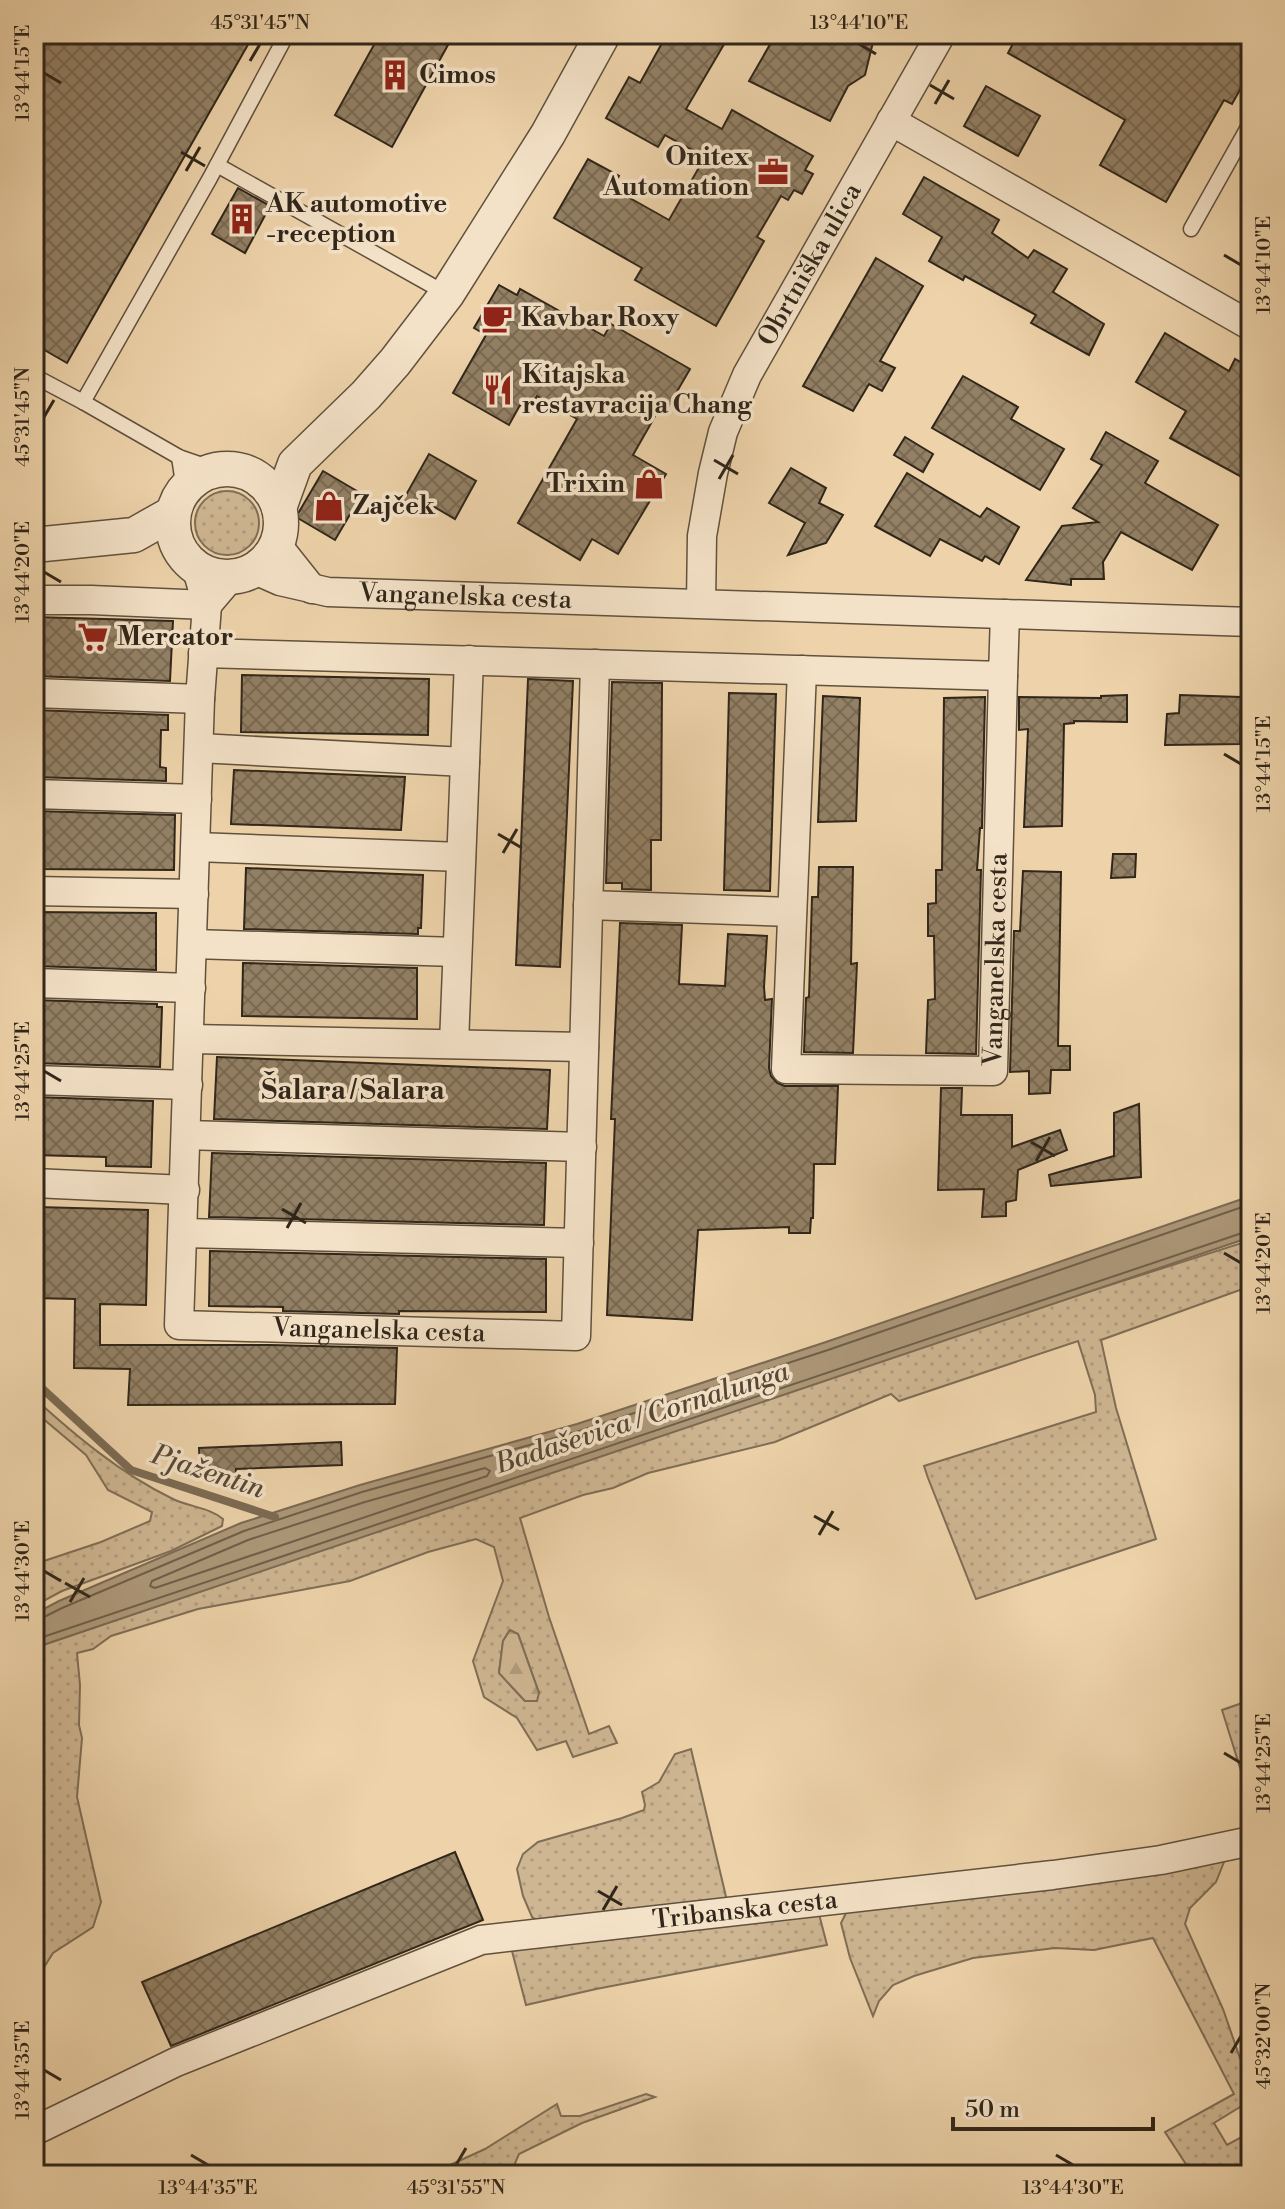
<svg xmlns="http://www.w3.org/2000/svg" width="1285" height="2209" font-family="'Libre Bodoni',serif">
<defs>
<pattern id="grass-dots" width="8" height="8" patternUnits="userSpaceOnUse" patternTransform="scale(2)"><rect width="8" height="8" fill="#ceb692"/><path d="M2 2h.1M6 6h.1" fill="none" stroke="#b19c7d" stroke-width="1.8" stroke-linecap="round"/></pattern>
<pattern id="forest-firs" width="22" height="20" patternUnits="userSpaceOnUse" patternTransform="scale(2)"><rect width="22" height="20" fill="#ceb692"/><path d="M5 1l3.5 6h-7zM16 11l3.5 6h-7z" fill="#b19c7d"/></pattern>
<pattern id="building-cross-hatch" width="8" height="8" patternUnits="userSpaceOnUse" patternTransform="scale(2)"><rect width="8" height="8" fill="#938065"/><path d="M0 0l8 8M0 8l8-8" fill="none" stroke="#786952"/></pattern>
</defs>
<rect width="100%" height="100%" fill="#eed3aa"/>
<filter id="stains"><feTurbulence type="fractalNoise" baseFrequency=".0025" numOctaves="4"/><feColorMatrix values="0 0 0 0 .2 0 0 0 0 .09 0 0 0 0 .02 0 0 0 .5 -.17"/></filter>
<radialGradient id="worn" r=".72"><stop offset=".6" stop-color="#630" stop-opacity="0"/><stop offset="1" stop-color="#630" stop-opacity=".3"/></radialGradient>
<g fill="url(#grass-dots)" stroke="#7f6e56" stroke-width="2" fill-rule="evenodd">
<circle cx="227" cy="523" r="32"/>
<path d="M1251 1240V1286L1101 1340 1116 1408 1156 1539 976 1599 928 1478 924 1466 1096 1412 1095 1395 1078 1341 899 1401 891 1394 775 1442 648 1473 613 1488 583 1495 520 1518 549 1617 589 1734 609 1726 617 1743 573 1757 566 1741 537 1750 517 1718 484 1697 473 1661 503 1581 494 1547 476 1539 428 1552 350 1581 198 1609 111 1636 93 1649 77 1653 80 1685 79 1725 82 1738 77 1797 101 1902 93 1927 53 1953 34 1983V1648L966 1331ZM509 1631 518 1634 539 1693 525 1701 499 1673 503 1641Z"/>
<path d="M34 1398C76 1436 120 1473 171 1498 188 1507 209 1507 223 1519L222 1526 171 1551 62 1591 34 1606V1568L41 1562 101 1542 150 1521 152 1512 108 1490 86 1455 34 1411Z"/>
<path d="M1251 1700V1803L1222 1710Z"/>
<path d="M691 1749 727 1901 543 1924 532 1917 523 1896 517 1869 523 1854 538 1842 622 1818 644 1810 645 1805 642 1792 659 1782 675 1754Z"/>
<path d="M1226 1857 1216 1882 1190 1908 1185 1924 1223 2009 1251 2090V2112L1245 2104 1214 2123 1227 2145 1251 2132V2170L1243 2175H1193L1165 2132 1234 2094 1153 1938 1094 1950 1055 1948 973 1958 914 1976 893 1985 879 2001 873 2016 850 1958 841 1923 848 1909Z"/>
<path d="M819 1914 827 1945 596 1989 526 2005 512 1951 552 1944Z"/>
<path d="M646 2094 655 2097 582 2123 519 2154 513 2168 500 2175H428L485 2149 557 2104 561 2116H580Z"/>
</g>
<path fill="url(#forest-firs)" stroke="#7f6e56" stroke-width="2" d="M510 1630 518 1634 539 1693 537 1701H525L499 1673 503 1641Z"/>
<path fill="#ad9879" stroke="#7b6a53" stroke-width="2" d="M1251 1196V1237L34 1648V1614L59 1601 241 1523 360 1485 577 1424 826 1342Z"/>
<g fill="none" stroke-linecap="round" stroke-linejoin="round">
<g stroke="#6e5f4a" stroke-width="2">
<path d="M485 1468 490 1471 487 1476 155 1588 150 1586 152 1581 248 1540 365 1502Z"/>
<path d="M34 1620 40 1619 62 1608 244 1531 362 1492 579 1431 828 1350 1251 1204"/>
<path d="M34 1640 1251 1230"/>
</g>
<path stroke="#7b6a53" stroke-width="8" d="M34 1381 131 1470 275 1517"/>
</g>
<g fill="url(#building-cross-hatch)" stroke="#30261a" stroke-width="2">
<path d="M34 34H254L67 363 34 344Z"/>
<path d="M380 34H454L392 147 335 115Z"/>
<path d="M667 34H712L726 41 686 109 722 129 732 110 813 156 805 170 813 174 802 194 794 190 788 200 781 196 757 237 764 241 716 326 635 280 642 268 554 218 588 159 619 176 612 188 669 220 705 157 665 135 658 147 606 118 629 77 640 83Z"/>
<path d="M776 34H875L865 75 848 86 830 121 749 81Z"/>
<path d="M1018 34H1238L1245 38 1251 50V70L1232 104 1224 100 1166 202 1100 165 1125 120 1008 53Z"/>
<path d="M986 86 1040 116 1018 156 964 126Z"/>
<path d="M924 177 999 220 992 233 1028 258 1034 250 1067 269 1053 292 1104 324 1089 355 1031 323 1036 315 965 276 963 280 929 261 942 237 903 214Z"/>
<path d="M238 188 270 206 245 253 212 234Z"/>
<path d="M876 258 923 286 880 361 895 368 882 391 869 384 853 411 803 386Z"/>
<path d="M499 285 517 295 520 289 604 336 611 324 690 369 668 407 662 404 633 455 666 474 618 554 592 539 580 560 518 523 577 419 537 396 529 410 520 405 509 425 453 393 486 335 474 328Z"/>
<path d="M1165 333 1229 371 1235 359 1251 368V482L1170 438 1186 411 1136 382Z"/>
<path d="M963 376 1018 407 1011 419 1064 449 1040 490 932 428Z"/>
<path d="M1106 432 1158 461 1145 483 1218 525 1192 570 1121 532 1103 562 1104 579H1071V585L1026 580 1062 526 1098 522 1073 508 1102 465 1091 459Z"/>
<path d="M905 437 933 454 923 472 894 455Z"/>
<path d="M429 454 476 481 455 519 431 505 425 515 402 502Z"/>
<path d="M791 468 826 488 819 503 843 515 826 543 788 555 805 523 769 503Z"/>
<path d="M323 471 362 494 335 540 296 517Z"/>
<path d="M907 473 980 517 987 508 1019 527 999 564 985 556 982 561 940 539 930 556 875 526Z"/>
<path d="M34 617 173 621 170 681 34 676Z"/>
<path d="M242 675 429 679 428 735 241 732Z"/>
<path d="M528 679 573 681 560 967 516 965Z"/>
<path d="M612 682 662 683 661 840H651V890L622 889V883H606Z"/>
<path d="M729 693 776 694 770 891 724 890Z"/>
<path d="M1127 695V722L1074 721V723L1064 724 1062 826 1024 827 1028 729 1019 730V697L1101 698V696Z"/>
<path d="M1180 695 1241 697 1240 744 1165 745 1167 714 1179 713Z"/>
<path d="M823 696 860 698 856 821 818 822Z"/>
<path d="M985 697 982 828H980L977 870H981L976 1054 926 1053 928 1000 935 999 934 936H928V904L936 903V870H942L944 698Z"/>
<path d="M34 710 168 715V730H161L160 767 166 768V781L34 777Z"/>
<path d="M234 770 405 777 401 830 231 824Z"/>
<path d="M34 811 175 815 174 870 34 869Z"/>
<path d="M1113 854H1136L1135 877 1111 878Z"/>
<path d="M819 867H853L851 964 857 963 853 1053 804 1052 806 998 809 997 812 897H818Z"/>
<path d="M246 868 423 875 421 928H418V934L244 929Z"/>
<path d="M1023 871 1061 872 1058 1046H1070V1070H1051L1050 1093 1029 1094V1071L1010 1072 1014 931H1020Z"/>
<path d="M34 912 156 913V970L34 966Z"/>
<path d="M620 923 682 925 679 984 725 986 728 934 767 936 764 987 765 1000 772 999 769 1068 771 1076 777 1083 785 1086H838L835 1164H814L813 1218H811L810 1233H789V1227L698 1230 692 1320 607 1315 615 1119H611Z"/>
<path d="M243 963 417 968V1019L242 1016Z"/>
<path d="M34 1000 157 1004V1007H162L160 1067 34 1063Z"/>
<path d="M217 1057 550 1070 547 1129 214 1119Z"/>
<path d="M941 1088H962L961 1115H1012V1147L1060 1130 1067 1150 1018 1170 1016 1200 1006 1202V1216L982 1217 984 1189 938 1190Z"/>
<path d="M34 1097 153 1101 151 1167 106 1166V1157L34 1155Z"/>
<path d="M1139 1104 1141 1177 1051 1186 1049 1175 1114 1156V1113Z"/>
<path d="M212 1153 546 1163 544 1225 209 1217Z"/>
<path d="M37 1207 148 1210 146 1305 100 1304V1345H270L397 1348 395 1404 128 1405 130 1369 74 1368 75 1299 34 1298Z"/>
<path d="M210 1251 546 1259V1312L399 1311V1314L283 1311V1307L209 1306Z"/>
<path d="M341 1442 342 1465 236 1469 235 1481 216 1482 214 1470H200L199 1448Z"/>
<path d="M455 1852 483 1920 171 2046 142 1982Z"/>
</g>
<g fill="none" stroke-linecap="round" stroke-linejoin="round">
<g stroke="#60513e" stroke-width="17">
<g id="service">
<path d="M217 165 447 294"/>
<path d="M1191 229 1251 122"/>
<path d="M34 376 83 402 210 178 287 34"/>
<path d="M83 402 179 457 217 470"/>
<path d="M179 457 184 490"/>
</g>
</g>
<g stroke="#60513e" stroke-width="31">
<g id="minor">
<path d="M891 121 1251 326"/>
<path d="M277 545 312 589"/>
<path id="s1" d="M197 569 207 605 200 699 179 1325 576 1336 595 664"/>
<path id="s2" d="M255 570 280 581 328 592 1251 622"/>
<path d="M34 600H91L207 605"/>
<path id="s3" d="M701 603 702 536 713 473 723 432 747 375 941 34"/>
<path d="M207 605 230 578"/>
<path d="M203 653 1003 676 1005 614"/>
<path id="s4" d="M802 670 786 1069 993 1071 1003 676"/>
<path d="M34 693 200 699"/>
<path d="M199 748 465 762"/>
<path d="M34 794 197 799"/>
<path d="M196 847 461 857"/>
<path d="M34 891 194 894"/>
<path d="M588 905 792 912"/>
<path d="M193 944 457 952"/>
<path d="M34 983 191 988"/>
<path d="M190 1039 584 1047"/>
<path d="M454 1044 469 660"/>
<path d="M34 1080 188 1085"/>
<path d="M186 1135 582 1147"/>
<path d="M34 1183 185 1190"/>
<path d="M183 1233 579 1243"/>
<path id="s5" d="M34 2131 176 2062 481 1940 1053 1875 1161 1860 1251 1841"/>
</g>
</g>
<g stroke="#60513e" stroke-width="37">
<g id="tertiary">
<circle cx="227" cy="523" r="54"/>
<path d="M279 508 295 464 366 395 395 362 447 294 548 134 603 34"/>
<path d="M34 545 134 535 173 513"/>
</g>
</g>
<use href="#service" stroke="#f4e2c8" stroke-width="14"/>
<use href="#minor" stroke="#f4e2c8" stroke-width="28"/>
<use href="#tertiary" stroke="#f4e2c8" stroke-width="34"/>
</g>
<path fill="none" stroke="#30261a" stroke-width="3" d="M859 44 876 54M250 61 260 44M44 73 61 83M930 85 954 99M935 104 949 80M181 152 205 166M186 171 200 147M1224 255 1241 265M44 417 54 400M714 460 738 474M719 479 733 455M44 572 61 582M1224 754 1241 764M498 834 522 848M503 853 517 829M44 1071 61 1081M1031 1142 1055 1156M1036 1161 1050 1137M282 1209 306 1223M287 1228 301 1203M1224 1253 1241 1263M814 1516 839 1530M819 1535 833 1511M44 1571 61 1581M65 1583 90 1597M70 1602 84 1578M1224 1753 1241 1763M598 1891 622 1905M603 1910 617 1886M1231 2053 1241 2036M44 2070 61 2080M191 2155 208 2165M1056 2155 1073 2165M456 2165 466 2148"/>
<defs>
<g id="building-bare" transform="scale(2.4)"><path d="M-4-6H4V6H1V3H-1V6H-4ZM-2.5-4.3h1.7v1.8h-1.7ZM.8-4.3h1.7v1.8H.8ZM-2.5-1h1.7V.8h-1.7ZM.8-1h1.7V.8H.8Z" fill="#8f2418" stroke="#f4e2c8" stroke-width="2.5" paint-order="stroke"/></g>
<g id="office-bare" transform="scale(2.4)"><path d="M-6-3h4V-5.5h4V-3h4V5H-6ZM-1-4.5V-3h2v-1.5ZM-6 0V1H6V0Z" fill="#8f2418" stroke="#f4e2c8" stroke-width="2.5" paint-order="stroke"/></g>
<g id="cafe-bare" transform="scale(2.4)"><path d="M-5.5-4.5H6V0H3Q3 3.5 0 3.5H-2.5Q-5.5 3.5-5.5 0ZM3-3.2v2h1.7v-2ZM-6 4.5H4V6H-6Z" fill="#8f2418" stroke="#f4e2c8" stroke-width="2.5" paint-order="stroke"/></g>
<g id="restaurant-bare" transform="scale(2.4)"><path d="M-5-6h1v4h1v-4h1v4h1v-4h1v5L-1.5 .5V6h-2V.5L-5-1ZM5-6V6H3V1.5H1.5Q1.5-4 5-6Z" fill="#8f2418" stroke="#f4e2c8" stroke-width="2.5" paint-order="stroke"/></g>
<g id="shop-bare" transform="scale(2.4)"><path d="M-5-2.5h2.3a2.7 3.5 0 0 1 5.4 0H5L5.5 6h-11ZM-1.5-2.5h3a1.5 2.3 0 0 0-3 0Z" fill="#8f2418" stroke="#f4e2c8" stroke-width="2.5" paint-order="stroke"/></g>
<g id="supermarket-bare" transform="scale(2.4)"><path d="M-6-5.5h2.5l.6 2H6L4.5 2H-2.5L-4.4-4H-6ZM-1.5 3.2a1.3 1.3 0 1 0 .1 0ZM3 3.2a1.3 1.3 0 1 0 .1 0Z" fill="#8f2418" stroke="#f4e2c8" stroke-width="2.5" paint-order="stroke"/></g>
</defs>
<g fill-rule="evenodd">
<use href="#building-bare" x="395" y="75"/>
<use href="#office-bare" x="773" y="172"/>
<use href="#building-bare" x="242" y="219"/>
<use href="#cafe-bare" x="497" y="318"/>
<use href="#restaurant-bare" x="498" y="390"/>
<use href="#shop-bare" x="649" y="484"/>
<use href="#shop-bare" x="329" y="506"/>
<use href="#supermarket-bare" x="93" y="637"/>
</g>
<g text-anchor="middle" dominant-baseline="central" stroke-width="7" stroke-linejoin="round" paint-order="stroke">
<g font-size="26" font-weight="bold" fill="#30261a" stroke="#f4e2c8" text-anchor="start">
<text x="419" y="75">Cimos</text>
<text x="749" y="157" text-anchor="end">Onitex<tspan x="749" dy="30">Automation</tspan></text>
<text x="266" y="204">AK automotive<tspan x="266" dy="30">-reception</tspan></text>
<text x="521" y="318">Kavbar Roxy</text>
<text x="522" y="375">Kitajska<tspan x="522" dy="30">restavracija Chang</tspan></text>
<text x="625" y="484" text-anchor="end">Trixin</text>
<text x="353" y="506">Zajček</text>
<text x="117" y="637">Mercator</text>
</g>
<g font-size="26" fill="#30261a" stroke="#f4e2c8">
<text stroke="none"><textPath href="#s3" startOffset="362">Obrtniška ulica</textPath></text>
<text stroke="none"><textPath href="#s2" startOffset="214">Vanganelska cesta</textPath></text>
<text stroke="none"><textPath href="#s4" startOffset="718">Vanganelska cesta</textPath></text>
<text stroke="none"><textPath href="#s1" startOffset="958">Vanganelska cesta</textPath></text>
<text stroke="none"><textPath href="#s5" startOffset="752">Tribanska cesta</textPath></text>
</g>
<g font-size="28" font-weight="bold" fill="#30261a" stroke="#f4e2c8">
<text x="353" y="1090">Šalara / Salara</text>
</g>
<g font-size="28" font-style="italic" fill="#564836" stroke="#f4e2c8">
<text transform="translate(642 1418) rotate(-18)">Badaševica / Cornalunga</text>
<text transform="translate(208 1472) rotate(18)">Pjažentin</text>
</g>
</g>
<rect width="1285" height="2209" fill="none" stroke="#eed3aa" stroke-width="88"/>
<path d="M953 2117v12h200v-12" fill="none" stroke="#30261a" stroke-width="4"/>
<text x="965" y="2117" font-size="24" fill="#30261a" stroke="#f4e2c8" stroke-width="6" paint-order="stroke">50 m</text>
<rect x="44" y="44" width="1197" height="2121" fill="none" stroke="#30261a" stroke-width="3"/>
<g font-size="20" text-anchor="middle" fill="#30261a">
<text x="260" y="29">45°31'45"N</text>
<text x="859" y="29">13°44'10"E</text>
<text transform="translate(22 73) rotate(-90)" y="7">13°44'15"E</text>
<text transform="translate(1263 265) rotate(-90)" y="7">13°44'10"E</text>
<text transform="translate(22 417) rotate(-90)" y="7">45°31'45"N</text>
<text transform="translate(22 572) rotate(-90)" y="7">13°44'20"E</text>
<text transform="translate(1263 764) rotate(-90)" y="7">13°44'15"E</text>
<text transform="translate(22 1071) rotate(-90)" y="7">13°44'25"E</text>
<text transform="translate(1263 1263) rotate(-90)" y="7">13°44'20"E</text>
<text transform="translate(22 1571) rotate(-90)" y="7">13°44'30"E</text>
<text transform="translate(1263 1763) rotate(-90)" y="7">13°44'25"E</text>
<text transform="translate(1263 2036) rotate(-90)" y="7">45°32'00"N</text>
<text transform="translate(22 2070) rotate(-90)" y="7">13°44'35"E</text>
<text x="208" y="2194">13°44'35"E</text>
<text x="456" y="2194">45°31'55"N</text>
<text x="1073" y="2194">13°44'30"E</text>
</g>
<rect width="100%" height="100%" filter="url(#stains)"/>
<rect width="100%" height="100%" fill="url(#worn)"/>
</svg>
